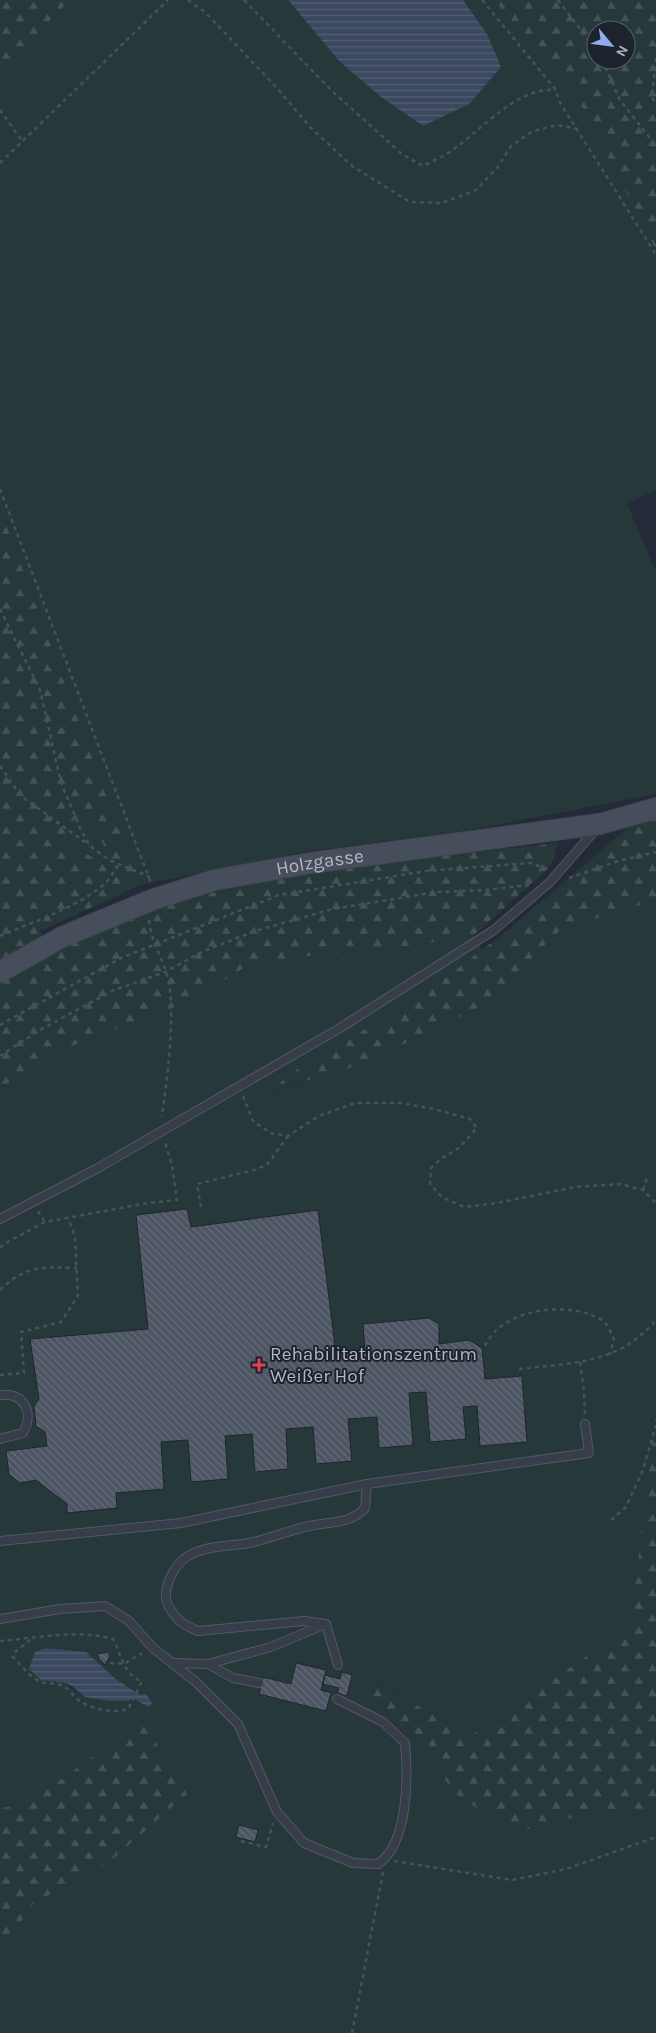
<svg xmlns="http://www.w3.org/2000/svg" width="656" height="2033" font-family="Karla,sans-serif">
<defs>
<pattern id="forest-firs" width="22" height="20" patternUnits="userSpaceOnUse" patternTransform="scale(1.25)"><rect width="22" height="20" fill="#27383a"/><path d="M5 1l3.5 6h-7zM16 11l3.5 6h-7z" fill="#445355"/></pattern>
<pattern id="water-rules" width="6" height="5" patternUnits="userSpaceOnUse" patternTransform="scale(1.25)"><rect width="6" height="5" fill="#3c485f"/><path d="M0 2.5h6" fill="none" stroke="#566074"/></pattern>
<pattern id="building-back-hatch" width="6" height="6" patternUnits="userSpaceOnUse" patternTransform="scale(1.25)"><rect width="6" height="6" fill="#4d5563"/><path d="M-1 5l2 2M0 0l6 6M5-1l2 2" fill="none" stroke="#646b78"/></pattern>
</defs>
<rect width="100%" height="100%" fill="#242b38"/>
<g fill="#27383a" fill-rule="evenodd">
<path d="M70 0H288L340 62 381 97 423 126 487 34 463 0H494L574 92 656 250V490L627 504 656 572V794L464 831 308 851 140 885 0 508V72Z"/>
<path d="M77 818 95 829 108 853 102 864 70 844 66 826Z"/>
<path d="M656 900V1414L630 1626 471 1736 375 1681 358 1696 425 1747 453 1792 514 1833 602 1810 656 1815V2033H0V1952L34 1903 108 1863 142 1720 26 1805 0 1808V1088L74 1045 191 1001 250 964 317 955 416 945 474 935 482 950 408 1006 309 1060 270 1092 363 1064 484 1005 561 929ZM46 1648 86 1652 117 1680 140 1696 137 1699 131 1698 128 1701C103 1701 85 1700 65 1683 57 1676 51 1658 46 1648Z"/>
</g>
<g fill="url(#forest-firs)" fill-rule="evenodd">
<path d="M0 0H70L0 72Z"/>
<path d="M494 0H656V250L574 92ZM596 30H626V60H596Z"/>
<path d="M0 508 140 885 40 931 53 950 138 911 278 877 335 867 558 843 550 867 474 935 416 945 317 955 250 964 191 1001 74 1045 0 1088ZM77 818 95 829 108 853 103 863 70 845 66 826Z"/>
<path d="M656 817V900L561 929 484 1005 363 1064 268 1092 309 1060 408 1006 503 934 634 823Z"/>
<path d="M656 1414V1815L602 1810 514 1833 453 1792 425 1747 358 1696 374 1681 471 1736 630 1626Z"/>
<path d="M142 1720 187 1794 108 1863 34 1903 0 1952V1808L26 1805Z"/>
</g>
<g fill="url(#water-rules)">
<path d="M288 0H463L487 34 501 67 469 104 423 126 381 97 340 62Z"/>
<path d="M46 1648 86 1652 117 1680 140 1695 146 1694 152 1703 149 1707 132 1698 129 1701H109L85 1697 72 1686 65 1683 41 1680 29 1669 35 1652Z"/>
</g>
<g fill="url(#building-back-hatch)" stroke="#1f252f">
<path d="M187 1209 191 1227 318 1210 336 1354 365 1352 363 1324 429 1318 439 1324V1344L469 1340 482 1348 485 1379 522 1376 527 1442 480 1446 477 1406 463 1407 466 1439 430 1442 426 1392 409 1393 413 1445 379 1448 377 1417 348 1419 352 1461 316 1464 313 1427 286 1429 288 1469 255 1472 252 1434 225 1436 228 1479 191 1482 188 1440 161 1442 164 1489 116 1493 117 1508 67 1513V1504L36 1480 20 1483 9 1474 6 1451 47 1446 45 1432 36 1426 34 1406 39 1399 30 1339 148 1329 136 1215Z"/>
<path d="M108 1652 110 1656 105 1665 99 1659 97 1654Z"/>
<path d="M296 1663 326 1670 321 1690 331 1693 326 1711 259 1694 263 1677 291 1684Z"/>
<path d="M342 1672 352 1675 347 1696 337 1693 339 1688 323 1684 325 1675 340 1679Z"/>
<path d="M239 1825 258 1830 255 1842 236 1837Z"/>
</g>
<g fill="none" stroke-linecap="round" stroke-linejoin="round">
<g stroke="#535863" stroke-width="10">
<g id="lane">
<path d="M0 1219 98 1168 340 1028 494 930 550 882 597 828"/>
<path d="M0 1395C25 1393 34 1412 23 1433L0 1439"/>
<path d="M0 1541 181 1523 367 1484 589 1453 585 1424"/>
<path d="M0 1619 60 1609 105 1606 129 1621 152 1647 196 1682 238 1724 277 1812 304 1843 353 1863 378 1864C409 1843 408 1776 405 1743L383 1722 337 1699"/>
<path d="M172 1663 208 1664 271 1647 323 1625"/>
<path d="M208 1664 233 1678 259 1683"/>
<path d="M338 1665 326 1624 304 1621 198 1631C183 1625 176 1620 168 1605 161 1590 174 1564 188 1556 209 1544 232 1547 254 1542 273 1537 291 1530 309 1526 331 1521 349 1525 365 1508L367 1484"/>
</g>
</g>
<g stroke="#414751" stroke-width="22">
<g id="secondary">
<path id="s1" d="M0 972 62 937 154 899 215 880 310 863 600 824 656 808"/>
</g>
</g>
<g stroke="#445356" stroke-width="2.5" stroke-dasharray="4 4" stroke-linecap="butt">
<path d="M188 0 205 12 276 87 311 128 352 166 410 202 442 203 476 190 497 168 511 146 533 131 557 125 578 129"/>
<path d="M244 0 332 91 402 154 423 166C430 162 438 159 445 155 477 136 515 86 556 90"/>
<path d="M482 0 556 90 559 101 656 255"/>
<path d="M558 0 596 50"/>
<path d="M656 58 652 97 656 104"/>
<path d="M602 60 620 100 656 146"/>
<path d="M0 110 22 141"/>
<path d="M0 163 168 0"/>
<path d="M0 489 151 883"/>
<path d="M0 609 40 690 61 783 80 828 90 846 109 860 150 877"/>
<path d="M0 766 21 796 89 845"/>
<path d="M569 878 618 861 656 852"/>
<path d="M149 920C151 945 168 965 170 990 174 1032 167 1075 162 1117"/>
<path d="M0 936C34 921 72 910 102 886 109 881 114 871 119 864"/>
<path d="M0 1025 121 958 279 895 426 871 530 863 548 869"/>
<path d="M0 1056 40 1030 112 991 165 972 202 952 255 931 333 909 437 892 485 890 529 885"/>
<path d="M243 1096 253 1121 270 1133 288 1136 319 1116 355 1103H401L434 1109 470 1119 477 1128 459 1148 442 1158 431 1168 430 1184 442 1197 464 1207 497 1203 575 1187 620 1184 643 1190 656 1203"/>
<path d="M643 1190 648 1175"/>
<path d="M201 1207 197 1184 254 1170 267 1165 288 1136"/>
<path d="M38 1211 45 1222"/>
<path d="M0 1248 4 1244 45 1222 148 1203 177 1200 172 1165 165 1142"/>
<path d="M0 1290C26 1265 43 1267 77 1268"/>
<path d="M485 1346C500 1311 559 1302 591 1315 595 1317 602 1319 605 1322 609 1327 611 1334 614 1339L610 1355"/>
<path d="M580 1362 584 1390 585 1415"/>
<path d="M519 1369C562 1364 611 1364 643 1333 648 1329 653 1325 656 1319"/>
<path d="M0 1375 24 1373 21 1332 61 1322 78 1296 75 1237 68 1218"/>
<path d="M611 1520 626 1507 643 1470 656 1425"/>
<path d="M0 1641C36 1638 78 1629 113 1639 122 1655 123 1675 142 1681L128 1709C114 1714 92 1709 80 1701 74 1697 70 1691 65 1687 58 1682 47 1685 39 1681 29 1676 21 1665 13 1657L14 1653 31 1639"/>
<path d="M110 1663 124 1664 142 1653"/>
<path d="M241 1841 266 1847 273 1823"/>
<path d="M394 1861 512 1880 566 1869 656 1837"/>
<path d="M352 2033 383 1872"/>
</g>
<use href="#lane" stroke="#383e49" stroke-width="8"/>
<use href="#secondary" stroke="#464d5b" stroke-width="20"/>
</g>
<path fill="#e0444e" stroke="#1d232d" stroke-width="2" d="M256.5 1357.5h5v5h5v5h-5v5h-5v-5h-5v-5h5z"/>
<g text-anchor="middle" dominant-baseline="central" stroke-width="4" stroke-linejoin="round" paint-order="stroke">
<g font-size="19" fill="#b3b8c4" stroke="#1d232d">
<text stroke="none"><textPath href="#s1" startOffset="341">Holzgasse</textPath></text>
</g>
<g font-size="19" fill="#b3b8c4" stroke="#1d232d" text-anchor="start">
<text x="270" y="1354">Rehabilitationszentrum<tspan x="270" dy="22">Weißer Hof</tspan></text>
</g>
</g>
<g transform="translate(611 45) rotate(119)"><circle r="24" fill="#1d232d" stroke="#595f69"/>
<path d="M0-4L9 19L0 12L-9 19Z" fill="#91adec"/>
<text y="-8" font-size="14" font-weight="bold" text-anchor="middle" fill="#b3b8c4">N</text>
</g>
</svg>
